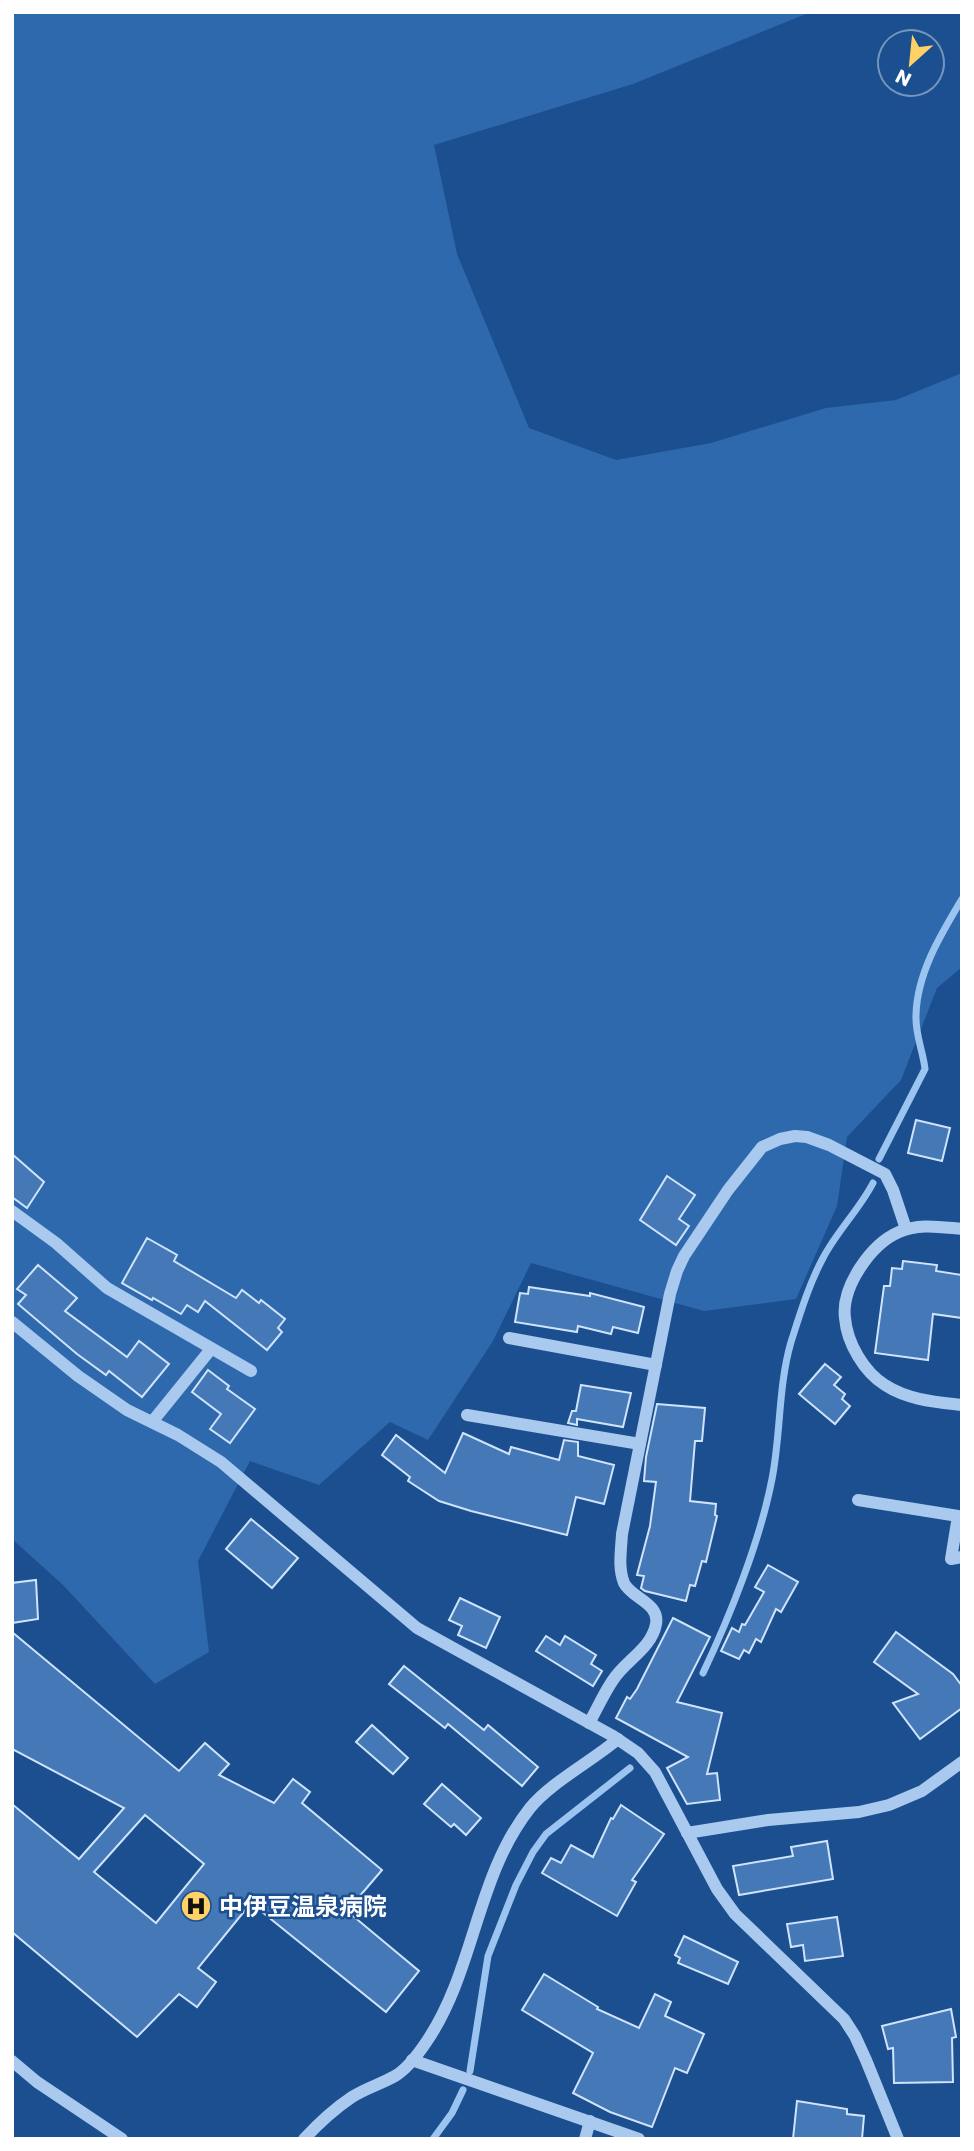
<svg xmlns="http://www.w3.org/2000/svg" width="974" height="2151" font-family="Poppins,'Noto Sans JP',sans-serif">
<rect width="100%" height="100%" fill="#1b4f8f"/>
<path fill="#2e69ad" d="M12 12H811L633 84 434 145 457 254 529 428 616 460 711 443 826 408 896 400 962 373V967L937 988 901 1080 847 1137 837 1206 796 1299 704 1311 531 1263 493 1341 428 1440 390 1422 319 1485 250 1461 198 1561 209 1652 155 1684 63 1585 12 1539Z"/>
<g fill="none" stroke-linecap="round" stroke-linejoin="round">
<g stroke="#9cc4f0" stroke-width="7">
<path d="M879 1159 925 1069C923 1051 915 1034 916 1015 917 973 941 934 962 899"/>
<path d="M703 1673C730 1616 760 1541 772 1479 781 1433 778 1387 791 1342 800 1314 809 1284 823 1258 837 1231 859 1210 873 1183"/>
<path d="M470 2071 488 1956 516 1885 533 1852 546 1834 630 1768"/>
<path d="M433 2139 452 2113 463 2090"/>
</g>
</g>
<g fill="#4478b7" stroke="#cfe3fa" stroke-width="2" fill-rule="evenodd">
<path d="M916 1120 950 1128 942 1161 908 1153Z"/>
<path d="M12 1154 44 1182 27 1208 12 1197Z"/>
<path d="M667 1176 695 1195 679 1219 689 1226 676 1245 640 1220Z"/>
<path d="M147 1238 177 1255 174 1261 236 1298 242 1290 259 1303 261 1300 285 1319 278 1328 282 1332 267 1350 205 1301 198 1312 187 1305 181 1314 153 1298 152 1300 122 1283Z"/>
<path d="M903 1261 937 1265 936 1271 962 1275V1318L933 1314 928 1360 875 1353 884 1286H890L892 1268 902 1269Z"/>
<path d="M38 1265 77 1298 65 1311 127 1357 139 1341 169 1364 142 1397 109 1371 106 1375 77 1354 18 1304 26 1295 17 1289Z"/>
<path d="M529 1287 590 1296V1293L644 1307 638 1333 613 1327 611 1334 578 1326 577 1332 515 1322 520 1293 528 1294Z"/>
<path d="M825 1364 841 1377 834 1385 845 1394 842 1399 850 1406 835 1424 799 1394Z"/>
<path d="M208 1370 229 1386 227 1389 255 1409 230 1443 210 1429 221 1414 192 1392Z"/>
<path d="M581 1385 631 1393 623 1427 577 1419V1425L568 1423 572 1411H576Z"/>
<path d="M657 1404 705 1408 702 1441H695L690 1501 716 1504 715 1515 717 1516 706 1562 702 1561 695 1586 690 1585 686 1601 645 1591 641 1588 644 1576 637 1575 650 1526 656 1482 644 1481 646 1457Z"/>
<path d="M463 1433 509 1454 511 1447 559 1460 564 1440 578 1442V1456L614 1465 604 1504 576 1497 567 1535 471 1511 439 1501 408 1481 410 1477 382 1455 396 1435 445 1473Z"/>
<path d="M251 1519 298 1558 272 1588 226 1549Z"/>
<path d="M768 1565 798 1582 781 1612 776 1609 761 1642 756 1639 749 1653 744 1650 739 1659 721 1651 732 1628 739 1632 742 1624 745 1625 764 1592 755 1587Z"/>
<path d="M36 1580 38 1619 12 1623V1583Z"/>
<path d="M460 1598 500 1617 486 1648 458 1635 462 1626 449 1620Z"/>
<path d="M673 1618 710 1637 677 1702 722 1713 707 1774 717 1773 720 1800 687 1804 667 1768 688 1757 616 1718 627 1697 630 1699 637 1689Z"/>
<path d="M12 1632 179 1771 205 1743 229 1764 219 1775 274 1803 293 1779 310 1792 302 1803 382 1870 347 1911 419 1971 386 2012 251 1903 198 1968 216 1982 197 2007 179 1994 137 2037 12 1932V1804L79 1859 124 1808 12 1749ZM145 1815 204 1864 156 1923 94 1872Z"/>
<path d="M896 1632 953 1674 962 1686V1708L920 1739 893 1703 918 1694 874 1662Z"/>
<path d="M546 1636 560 1645 565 1636 596 1655 591 1664 602 1671 593 1686 536 1651Z"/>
<path d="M404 1666 484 1730 488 1725 538 1767 522 1786 448 1724 445 1728 389 1684Z"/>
<path d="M372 1725 408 1758 393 1774 356 1742Z"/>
<path d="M442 1784 481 1818 466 1835 454 1824 451 1827 424 1804Z"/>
<path d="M621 1805 664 1834 632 1880 636 1882 617 1916 542 1873 551 1858 561 1863 571 1845 593 1857 611 1818 613 1819Z"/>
<path d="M827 1841 833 1879 739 1895 733 1866 793 1856 791 1847Z"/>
<path d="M837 1917 843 1956 805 1961 803 1945 791 1947 787 1924Z"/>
<path d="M684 1936 738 1962 728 1984 678 1963 680 1958 675 1955Z"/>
<path d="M544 1974 598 2007 597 2009 639 2028 655 1994 671 2002 665 2016 704 2034 687 2073 675 2068 652 2127 610 2112 573 2093 593 2053 522 2010Z"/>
<path d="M951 2009 956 2037 952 2038 953 2082 894 2083 893 2048 888 2049 882 2026Z"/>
<path d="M797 2101 847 2109V2114L864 2116 862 2139H793Z"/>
</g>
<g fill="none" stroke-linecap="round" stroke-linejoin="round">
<g stroke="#a9c9ee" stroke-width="12">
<path d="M12 1211 56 1243 107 1288 251 1371"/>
<path d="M962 1229C940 1227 919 1223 899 1232 871 1244 841 1287 845 1318 847 1343 864 1372 885 1385 908 1400 936 1402 962 1405"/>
<path d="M12 1322 78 1376 127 1410 178 1435 221 1462 417 1628 613 1736 638 1753 655 1772 717 1889 735 1914 844 2019 855 2036 866 2060 898 2139"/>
<path d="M509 1338 656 1365"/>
<path d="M467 1415 640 1444"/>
<path d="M152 1422 211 1349"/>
<path d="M858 1500 958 1516 951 1559 962 1557"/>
<path d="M589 1723C597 1709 604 1693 613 1680 625 1661 652 1648 656 1624 660 1603 631 1598 624 1583 618 1568 621 1551 622 1534L670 1294 677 1271 684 1256 728 1190 762 1147 780 1139 795 1136 807 1137 829 1145 885 1174 893 1190 906 1229"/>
<path d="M687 1833 768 1820 859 1812 889 1805 922 1791 962 1762"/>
<path d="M412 2060 639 2139"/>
<path d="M12 2061 37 2082 122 2139"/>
<path d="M304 2139C319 2123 334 2109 352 2097 366 2088 381 2084 395 2076 407 2069 419 2053 427 2041 475 1970 476 1876 530 1808 550 1783 592 1761 618 1739"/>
<path d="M585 2139 590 2121"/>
</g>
</g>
<defs>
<g id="hospital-disc" transform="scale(1.575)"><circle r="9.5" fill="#ffd166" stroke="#1b4f8f"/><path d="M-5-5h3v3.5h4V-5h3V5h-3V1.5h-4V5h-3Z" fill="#111"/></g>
</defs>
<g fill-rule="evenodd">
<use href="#hospital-disc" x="196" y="1906"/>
</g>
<g text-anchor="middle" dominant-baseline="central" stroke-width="5" stroke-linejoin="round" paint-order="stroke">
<g font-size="24" font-weight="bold" fill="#fff" stroke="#1b4f8f" text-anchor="start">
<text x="219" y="1906">中伊豆温泉病院</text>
</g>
</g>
<rect width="974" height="2151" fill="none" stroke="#ffffff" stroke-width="28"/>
<g transform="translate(911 63) rotate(207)"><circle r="33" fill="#1b4f8f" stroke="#7695bc" stroke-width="2"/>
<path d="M0-5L12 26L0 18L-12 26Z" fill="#ffd166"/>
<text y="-10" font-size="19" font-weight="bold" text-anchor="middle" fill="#ffffff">N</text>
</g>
</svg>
